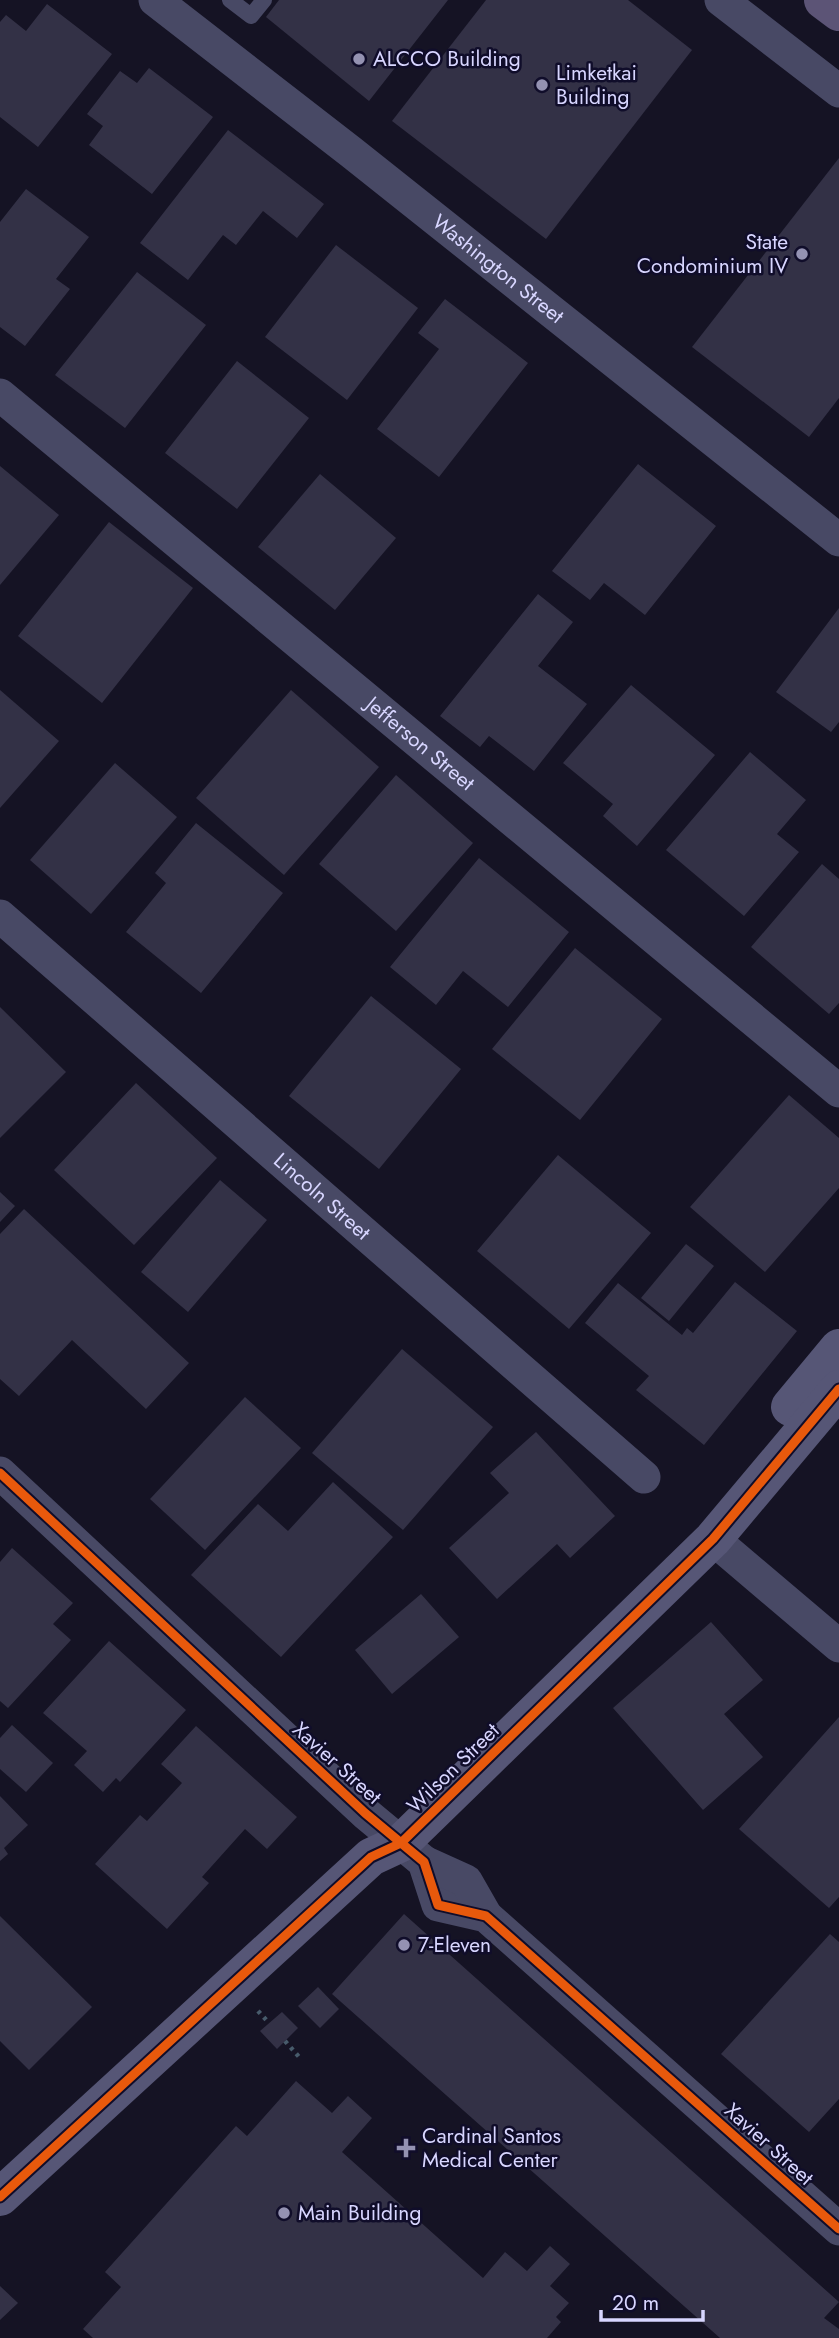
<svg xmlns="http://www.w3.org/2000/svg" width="839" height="2338" font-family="Jost,sans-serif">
<rect width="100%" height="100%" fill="#151324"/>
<g fill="#333146">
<path d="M279 0H448L369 101 266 17Z"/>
<path d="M486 0H628L692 50 546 239 392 121Z"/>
<path d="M47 4 112 54 38 147 0 117V22L6 15 26 31Z"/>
<path d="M149 68 213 117 152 194 89 145 103 126 87 114 120 71 137 83Z"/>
<path d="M228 130 324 204 297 238 263 211 236 245 223 235 188 280 140 243Z"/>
<path d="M839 158V398L809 437 692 347Z"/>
<path d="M26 189 89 237 56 279 70 289 25 346 0 327V222Z"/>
<path d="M336 245 418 308 347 400 265 337Z"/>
<path d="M137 272 206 325 125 428 55 375Z"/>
<path d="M445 299 528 363 439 477 377 429 439 349 418 333Z"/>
<path d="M237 361 309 418 237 509 165 453Z"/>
<path d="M638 464 716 526 645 615 604 583 590 600 552 571Z"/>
<path d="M0 466 59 515 0 585Z"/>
<path d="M320 474 396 538 335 610 258 547Z"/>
<path d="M109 522 193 588 102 703 18 636Z"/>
<path d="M538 594 573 622 538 666 587 704 534 771 489 736 480 747 440 716Z"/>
<path d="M839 608V722L831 732 776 692Z"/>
<path d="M631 685 715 755 637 846 603 816 613 804 563 763Z"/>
<path d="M0 690 59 741 0 808Z"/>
<path d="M291 690 379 767 284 875 196 798Z"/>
<path d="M750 752 806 800 777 834 799 852 744 916 666 850Z"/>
<path d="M115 763 177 817 91 914 30 860Z"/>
<path d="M396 775 473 843 396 931 319 864Z"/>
<path d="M196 823 283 893 201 993 126 932 166 883 155 873Z"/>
<path d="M479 858 569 932 508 1007 463 971 436 1005 390 967Z"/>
<path d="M822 864 839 879V1003L829 1014 751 947Z"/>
<path d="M575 948 662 1019 580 1120 492 1049Z"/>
<path d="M371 996 461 1069 379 1169 289 1096Z"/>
<path d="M0 1007 66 1072 0 1138Z"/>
<path d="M136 1083 217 1158 134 1245 54 1170Z"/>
<path d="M789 1095 839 1138V1188L765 1272 690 1207Z"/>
<path d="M558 1155 651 1233 569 1329 477 1251Z"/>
<path d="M220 1180 267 1220 188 1312 141 1272Z"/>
<path d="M0 1192 15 1206 0 1222Z"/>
<path d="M24 1209 189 1363 146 1409 72 1340 19 1396 0 1379V1234Z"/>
<path d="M686 1244 714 1266 669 1321 641 1298Z"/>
<path d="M735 1282 797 1331 704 1445 636 1390 649 1376 585 1323 618 1283 682 1335 687 1328 693 1333Z"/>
<path d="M402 1349 493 1427 403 1530 312 1453Z"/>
<path d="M245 1397 301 1448 205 1550 150 1499Z"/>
<path d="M536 1432 615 1516 570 1558 557 1544 497 1599 449 1548 509 1493 490 1473Z"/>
<path d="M333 1482 393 1537 281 1657 191 1575 258 1504 288 1531Z"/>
<path d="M12 1548 73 1603 53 1624 71 1640 8 1708 0 1701V1562Z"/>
<path d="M421 1594 459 1637 392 1694 355 1650Z"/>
<path d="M711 1622 763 1680 724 1714 763 1757 703 1810 613 1708Z"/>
<path d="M109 1641 186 1710 120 1782 116 1778 103 1792 74 1765 87 1751 43 1713Z"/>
<path d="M839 1717V1897L829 1908 739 1829Z"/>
<path d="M12 1725 53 1763 26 1792 0 1769V1738Z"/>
<path d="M196 1726 297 1817 267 1849 245 1829 202 1877 209 1883 167 1929 95 1864 140 1815 147 1821 182 1783 161 1764Z"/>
<path d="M0 1796 28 1825 4 1848 8 1854 0 1861Z"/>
<path d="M404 1914 839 2302 824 2318 839 2329V2338H720L332 1994Z"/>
<path d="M0 1916 92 2007 29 2070 0 2041Z"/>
<path d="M830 1934 839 1942V2099L809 2132 721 2054Z"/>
<path d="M318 1987 339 2009 320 2028 298 2006Z"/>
<path d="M282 2012 298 2028 277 2049 260 2031Z"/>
<path d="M296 2081 332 2113 348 2096 372 2118 342 2152 483 2278 505 2252 527 2271 550 2246 570 2264 550 2286 569 2303 556 2317 561 2322 547 2338H93L83 2329 121 2287 105 2272 236 2126 247 2136Z"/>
<path d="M0 2286 18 2303 0 2320Z"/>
</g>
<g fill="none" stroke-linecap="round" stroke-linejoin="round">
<g stroke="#475b6b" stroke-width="4.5" stroke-dasharray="3.5 5" stroke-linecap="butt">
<path d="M258 2011 269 2023"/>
<path d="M285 2041 300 2058"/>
</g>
<path stroke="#484965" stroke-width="16" d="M230 0 251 16 264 0"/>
<g stroke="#484965" stroke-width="33">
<path id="s1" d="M155 0 351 152 839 540"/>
<path d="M721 0 839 91"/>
<path id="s2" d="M0 395 839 1091"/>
<path id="s3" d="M0 916 644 1477"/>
<path d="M0 1473 365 1813 424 1862 438 1905 486 1916 839 2229"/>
<path d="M713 1539 839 1646"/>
<path d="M424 1862 466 1881 486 1916"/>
</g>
<g stroke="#565676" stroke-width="38">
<path d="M790 1407 839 1348"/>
<path d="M0 2197 371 1857 401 1843 713 1539 839 1389"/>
</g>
<path stroke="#5c5476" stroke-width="38" d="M823 0 839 12"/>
<g stroke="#100d2a" stroke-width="13">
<g id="cycleway">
<path d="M0 1473 365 1813 424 1862 438 1905 486 1916 839 2229"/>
<path d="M0 2197 371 1857 401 1843 713 1539 839 1389"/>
</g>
</g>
<use href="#cycleway" stroke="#e8590c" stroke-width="9"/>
</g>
<g fill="#9492b2" stroke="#100d2a" stroke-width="2.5">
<circle cx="359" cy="59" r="7"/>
<circle cx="542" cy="85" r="7"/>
<circle cx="802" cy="254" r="7"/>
<circle cx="404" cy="1945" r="7"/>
<path d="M402.5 2137.5h7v7h7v7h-7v7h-7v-7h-7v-7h7z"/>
<circle cx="284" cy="2213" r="7"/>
</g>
<g text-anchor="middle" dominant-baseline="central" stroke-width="5" stroke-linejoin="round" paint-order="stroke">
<g font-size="21" fill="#d8d6ff" stroke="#100d2a" text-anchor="start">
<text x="373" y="59">ALCCO Building</text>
<text x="556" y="73">Limketkai<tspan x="556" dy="24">Building</tspan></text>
<text x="788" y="242" text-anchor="end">State<tspan x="788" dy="24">Condominium IV</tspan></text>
<text x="418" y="1945">7-Eleven</text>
<text x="422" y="2136">Cardinal Santos<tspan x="422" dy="24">Medical Center</tspan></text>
<text x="298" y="2213">Main Building</text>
</g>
<g font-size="21" fill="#d8d6ff" stroke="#100d2a">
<text stroke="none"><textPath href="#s1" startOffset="436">Washington Street</textPath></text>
<text stroke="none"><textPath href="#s2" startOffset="546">Jefferson Street</textPath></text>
<text stroke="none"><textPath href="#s3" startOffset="427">Lincoln Street</textPath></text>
<text transform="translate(337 1763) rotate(42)">Xavier Street</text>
<text transform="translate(453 1768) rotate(-44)">Wilson Street</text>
<text transform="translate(769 2144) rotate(42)">Xavier Street</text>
</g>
</g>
<path d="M601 2310v10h102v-10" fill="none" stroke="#d8d6ff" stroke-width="3.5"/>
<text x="612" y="2310" font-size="21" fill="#d8d6ff" stroke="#100d2a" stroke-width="5" paint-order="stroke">20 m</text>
</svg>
